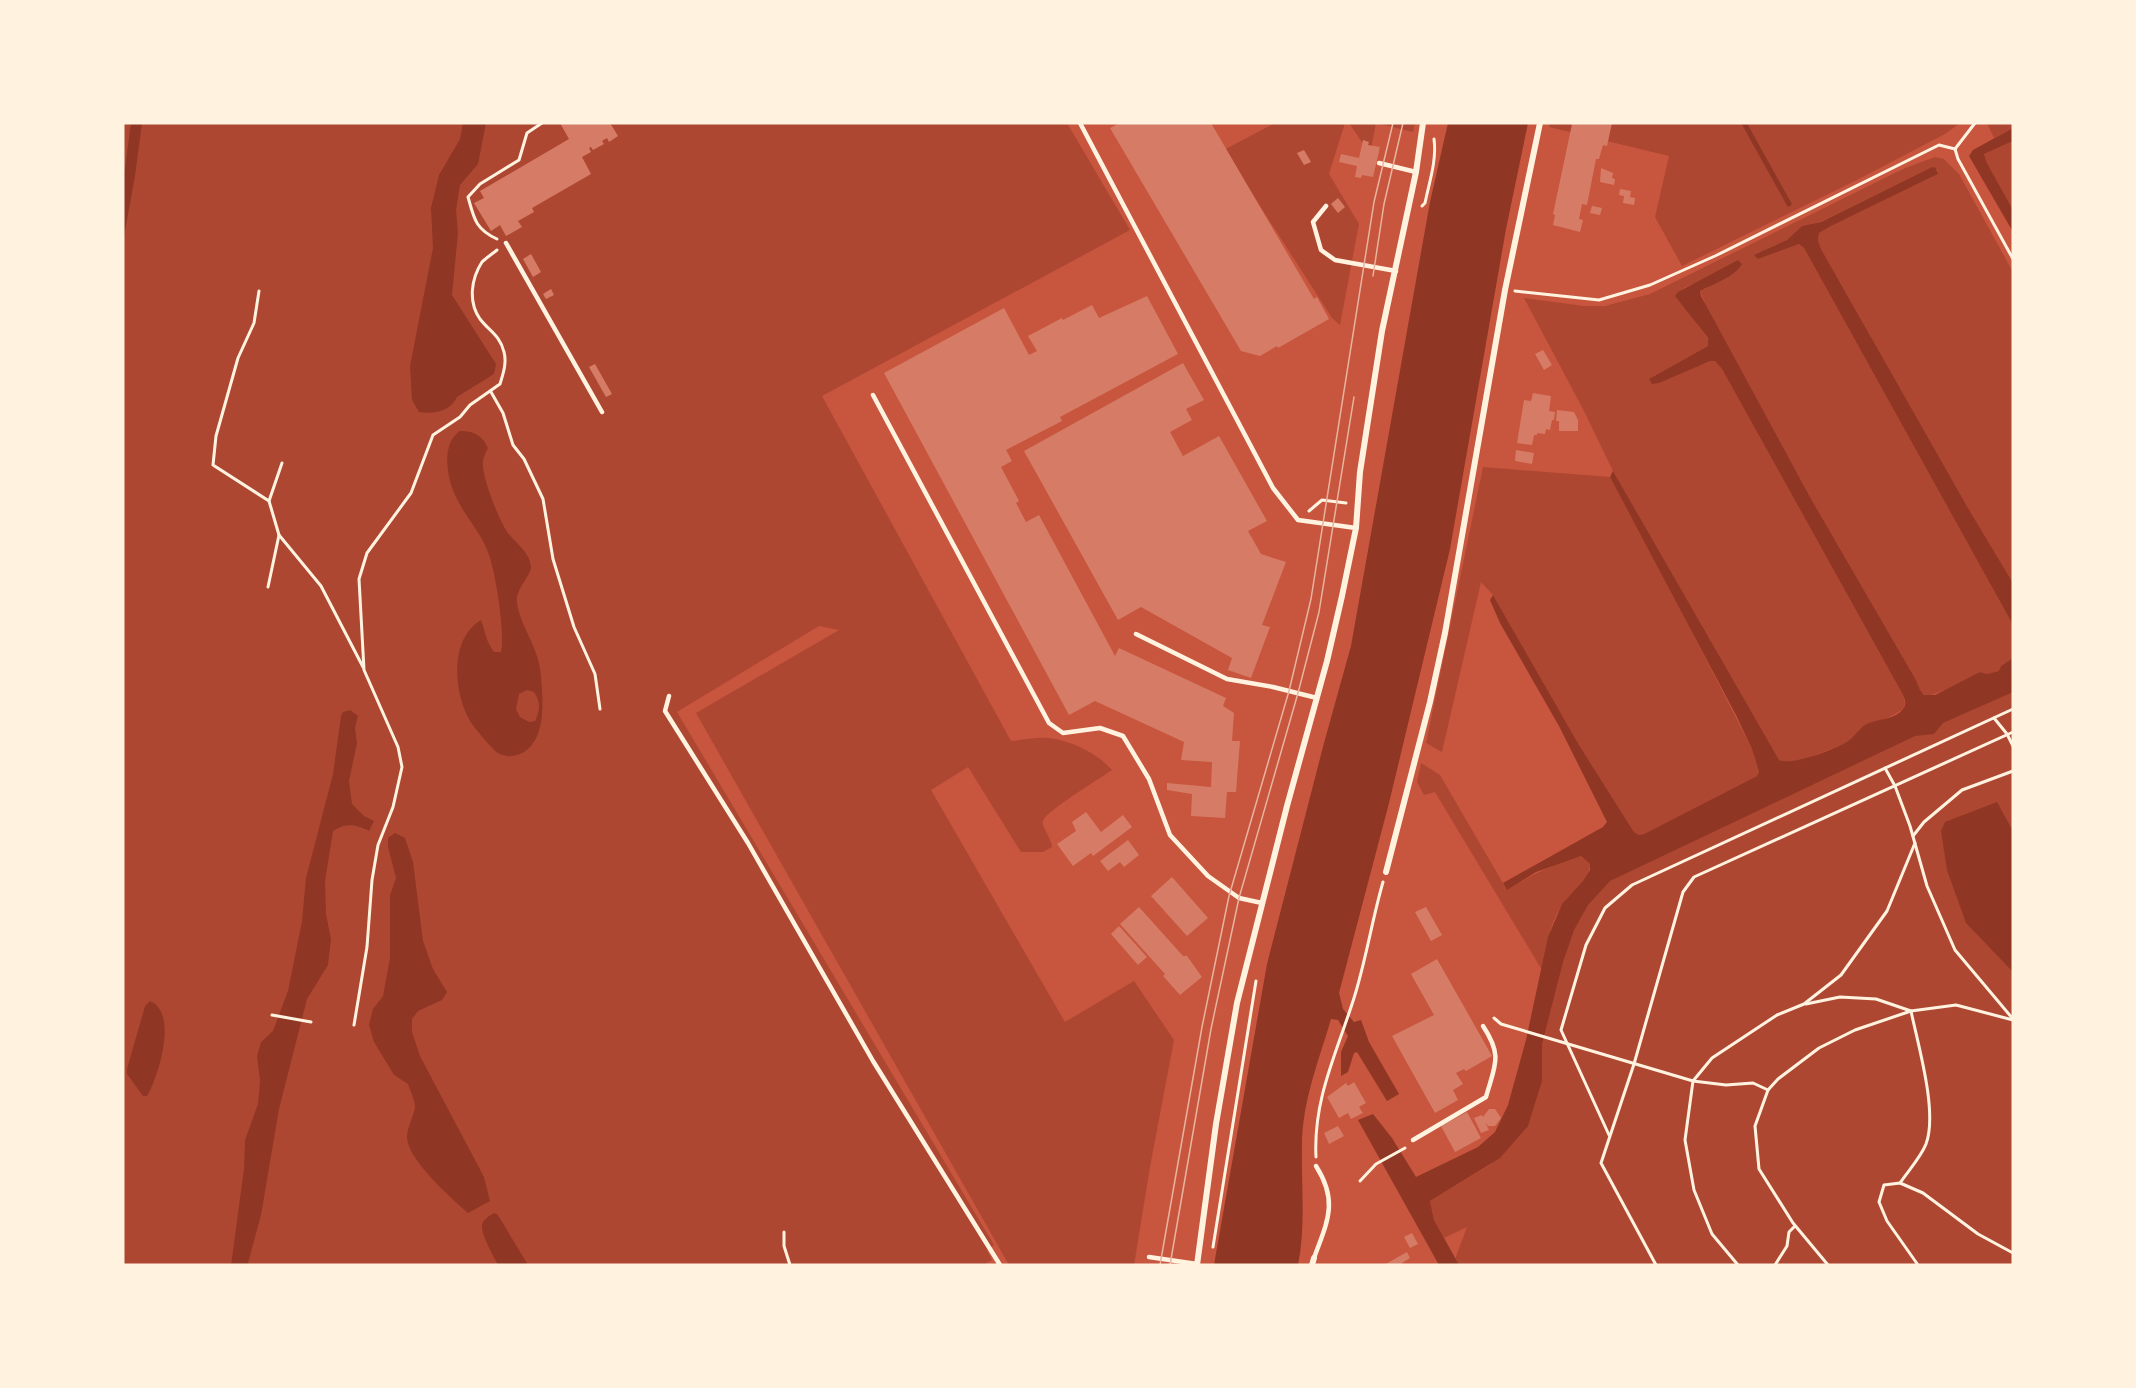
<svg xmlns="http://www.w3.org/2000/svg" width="2136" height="1388" font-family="'Open Sans',sans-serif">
<rect width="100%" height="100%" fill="#c8553d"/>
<g fill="#ae4732">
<path d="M123 123H1067L1130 230 822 396 1011 741C1023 740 1037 737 1049 738 1072 741 1097 753 1112 770 1101 778 1046 811 1043 821 1041 826 1052 839 1052 847L1043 852H1021L968 767 931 790 1065 1022 1134 981 1174 1040 1150 1167 1134 1265H1009L696 713 839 630 819 626 677 712 994 1245 987 1250 992 1260 983 1265H123Z"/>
<path d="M1275 123H1345L1329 174 1359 224 1340 325 1332 318 1224 150Z"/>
<path d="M1349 123H1415L1413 132 1376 123 1370 154Z"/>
<path d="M1550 123H1960L1945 134 1855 181 1682 266 1655 217 1669 156 1549 127Z"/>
<path d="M1987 123H2013V128L1994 138Z"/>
<path d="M2013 141V210L1987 163 1984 154Z"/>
<path d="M1935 157 1944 159 1959 174 2013 272V583L1968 508 1821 249 1818 240 1819 233 1831 226 1932 177 1937 174 1938 170 1932 167 1820 222 1802 226 1787 240 1755 255 1758 259 1799 244 1804 248 2013 625V658L2001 666 2000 671 1987 674 1980 672 1966 681 1929 696C1920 695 1919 688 1916 680L1810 497 1711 317 1700 291 1715 283C1702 282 1684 283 1676 296L1708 339V346L1649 379 1710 361H1715L1722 369 1903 695 1905 704 1903 709 1883 721 1867 724 1847 743 1796 762 1784 763 1779 760 1771 750 1613 471 1584 411 1524 298 1584 306H1605L1650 294 1905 168Z"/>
<path d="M1483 467 1610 477 1671 591 1752 749 1759 772 1757 776 1644 834 1639 835 1634 832 1579 745 1493 595 1481 582 1442 752 1426 743Z"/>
<path d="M2013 676V1265H1450L1454 1262 1467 1227 1444 1238 1434 1220 1430 1201 1491 1164 1554 963 1593 879Z"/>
<path d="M1421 763 1440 775 1507 890C1531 875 1554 864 1581 856L1590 864C1590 879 1573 891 1564 902 1550 921 1546 948 1542 970L1435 792 1424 795 1417 782Z"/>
</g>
<g fill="#8f3625" fill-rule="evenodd">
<path d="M131 123H142L135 176 123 242V182Z"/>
<path d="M463 123H486L478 164 460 185 456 210 458 233 452 295 496 364 494 374 457 397C450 412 434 414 419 412L412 400 410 366 433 248 431 208 439 175 460 139Z"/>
<path d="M1448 123H1528L1506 229 1450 549 1389 803 1339 993 1343 1009 1354 1022 1361 1020 1369 1042 1399 1094 1387 1101 1357 1052 1354 1053 1348 1072 1341 1076V1052L1348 1036 1338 1020 1331 1019C1319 1060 1302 1102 1302 1145 1301 1185 1306 1225 1298 1265H1214L1267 964 1324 743 1351 646 1430 202Z"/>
<path d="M2013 128V141L1984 154 1987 163 2013 210V232L1969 156 1973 150Z"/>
<path d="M1932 167 1936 168 1938 174 1831 226 1819 233 1818 240 1821 249 1968 508 2013 583V625L1804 248 1799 244 1758 259 1754 255 1787 240 1802 226 1821 222Z"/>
<path d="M1738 260 1742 264C1735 277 1713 284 1700 291L1701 296 1810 497 1916 680 1920 690 1924 695H1935L1980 672 1987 674 1999 671 2001 666 2013 658V692L1943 723 1934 734 1915 736 1610 881 1588 905 1574 930 1563 962 1542 1044V1081L1528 1126 1500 1158 1430 1201 1434 1220 1459 1265H1439L1358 1120 1373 1114 1392 1138 1416 1177 1478 1147 1495 1132 1508 1105 1526 1040 1548 937 1562 904 1583 881 1590 870V864L1581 856 1536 872 1507 890 1503 883 1603 827 1607 822 1559 726 1500 623 1490 600 1493 595 1579 745 1634 832 1639 835 1644 834 1757 776 1759 772 1752 749 1736 715 1610 477 1613 471 1779 760C1791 766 1832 750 1845 743 1853 739 1858 730 1865 725 1877 718 1894 721 1903 709 1907 704 1905 700 1903 695L1722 369 1715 361H1710L1659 383 1652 384 1649 379 1708 346V338L1675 296 1678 292Z"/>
<path d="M460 431C474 431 482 435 488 448 486 452 484 456 483 461 481 475 499 521 508 533 516 543 529 552 531 566 532 575 515 589 517 603 521 628 539 647 541 676 543 701 547 742 520 754 513 757 505 757 498 753 494 751 489 744 485 740 480 734 473 726 469 719 453 690 450 638 481 620 486 633 485 640 494 652H501C505 632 496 575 489 555 483 535 466 518 457 499 447 480 440 444 460 431ZM527 690 534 692C541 702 540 710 535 721L529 722 520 717 516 709 519 694Z"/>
<path d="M350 710 358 716 355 728 357 743 349 781 352 804 364 816 374 821 369 831C354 824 347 823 333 831L325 881 326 914 331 939 328 965 307 999 279 1109 261 1215 248 1263 247 1265H231L244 1169 245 1140 258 1104 260 1081 257 1056 261 1042 273 1031 288 991 302 921 306 878 333 774 341 716 343 712Z"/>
<path d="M1997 802 2013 831V972L1966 923 1947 870 1941 831 1945 822Z"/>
<path d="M395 833 405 838 413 862 423 941 433 969 447 992 442 1000 418 1011 412 1019V1032L420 1056 484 1177 490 1201 468 1213C452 1199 408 1160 407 1138 407 1127 414 1116 415 1107 415 1100 410 1091 408 1084L394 1075 374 1042 369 1025 373 1009 383 996 390 958V895L396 878 388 847V838Z"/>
<path d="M150 1001C179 1013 158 1077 147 1096H143L127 1074V1069L145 1006Z"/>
<path d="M494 1213 498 1215 528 1265H499L497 1263C493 1255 478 1230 483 1222 485 1218 491 1215 494 1213Z"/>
</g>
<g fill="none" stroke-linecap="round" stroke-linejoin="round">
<path stroke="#8f3625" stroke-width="5" d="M1744 123 1789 204"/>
</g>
<g fill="#d67c66">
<path d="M560 123H610L618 136 609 142 607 138 602 141 604 144 593 150 591 147 589 148 591 152 582 157 591 174 532 208 534 212 518 221 522 227 506 236 500 225 491 231 474 203 484 198 480 191 569 139Z"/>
<path d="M1120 123H1211L1314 299 1317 297 1329 319 1278 348 1277 346 1260 356 1241 351 1110 128Z"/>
<path d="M1612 123 1607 146 1603 145 1599 159H1596L1587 205 1582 204 1579 219 1583 220 1580 232 1553 225 1555 215 1553 214 1572 124Z"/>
<path d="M1363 140 1369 142 1368 145 1380 147 1373 177 1362 175 1361 178 1355 177 1357 166 1339 162 1341 154 1359 158Z"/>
<path d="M1304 150 1311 162 1304 165 1297 153Z"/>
<path d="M1601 168 1613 173 1612 178 1615 179 1614 185 1600 182Z"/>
<path d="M1620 189 1631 191 1630 197 1635 198 1634 205 1623 203 1624 196 1619 195Z"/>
<path d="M1338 198 1345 207 1338 213 1331 204Z"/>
<path d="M1592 206 1602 208 1600 215 1590 213Z"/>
<path d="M531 254 541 272 533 277 523 259Z"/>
<path d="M551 289 554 295 546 299 543 294Z"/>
<path d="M1147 296 1178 354 1060 417 1062 421 1006 450 1012 461 1001 467 1019 501 1016 503 1026 522 1039 515 1115 656 1119 648 1226 698 1223 706 1234 713 1232 741H1240L1236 792H1227L1225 818 1191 816 1192 794 1167 790V783L1211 787 1212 762 1181 760 1184 742 1095 701 1069 715 884 373 1004 308 1029 355 1037 351 1028 336 1062 318 1063 320 1092 305 1099 318Z"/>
<path d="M1543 350 1552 365 1544 370 1535 354Z"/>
<path d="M1183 363 1204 400 1186 409 1192 420 1170 432 1183 456 1219 436 1267 521 1248 531 1261 554 1286 562 1262 625 1270 627 1251 678 1228 670 1232 658 1141 607 1118 620 1024 451Z"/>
<path d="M595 364 612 394 606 397 589 367Z"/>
<path d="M1533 393 1551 396 1549 411 1555 412 1554 420H1552L1550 430 1546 429 1545 434 1537 433V435H1534L1532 445 1517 443 1524 400 1531 401Z"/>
<path d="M1557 410 1574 412 1578 420V431H1559V421H1556Z"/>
<path d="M1516 450 1534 453 1532 464 1515 461Z"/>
<path d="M1086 812 1101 832 1123 815 1132 827 1093 856 1091 853 1073 866 1057 844 1076 831 1072 822Z"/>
<path d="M1128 840 1139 855 1124 867 1120 862 1108 871 1100 861Z"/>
<path d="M1172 877 1208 918 1187 936 1151 896Z"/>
<path d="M1139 907 1183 956H1187L1202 977 1180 995 1163 976 1165 974 1120 924Z"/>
<path d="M1426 907 1442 935 1431 941 1415 912Z"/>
<path d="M1119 926 1147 957 1138 965 1111 934Z"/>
<path d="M1437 959 1492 1056 1466 1071 1464 1069 1456 1073 1463 1084 1453 1090 1458 1100 1435 1113 1392 1036 1434 1015 1411 974Z"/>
<path d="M1354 1082 1366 1103 1359 1107 1363 1113 1351 1119 1348 1113 1339 1118 1327 1097 1346 1083 1348 1086Z"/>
<path d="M1489 1109H1495L1501 1118 1495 1126H1488L1485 1122 1489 1130 1481 1133 1474 1118 1482 1115 1483 1117Z"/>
<path d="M1467 1112 1481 1138 1455 1152 1441 1126Z"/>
<path d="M1338 1126 1344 1136 1329 1144 1324 1133Z"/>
<path d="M1412 1233 1418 1244 1410 1248 1404 1237Z"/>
<path d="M1407 1252 1410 1258 1402 1263 1403 1265H1384Z"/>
</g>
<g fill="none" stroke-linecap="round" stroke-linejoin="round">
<g stroke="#fff3e0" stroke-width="3">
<path d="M1955 149 1958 159 2013 259"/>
<path d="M1955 149 1975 123"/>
<path d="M1422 206 1425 203C1429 183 1437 160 1434 139"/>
<path d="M497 239C475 229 474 218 468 197L480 184 519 160 527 133 542 123"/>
<path d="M259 291 254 323 238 358 216 436 213 465 269 501"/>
<path d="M1515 291 1599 300 1650 285 1715 256 1939 145 1955 149"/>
<path d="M491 392 503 413 513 445 524 459 543 499 553 559 574 627 595 674 600 709"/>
<path d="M1309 511 1322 500 1346 503"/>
<path d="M279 535 321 586 363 667"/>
<path d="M268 587 279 535 269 501 282 463"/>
<path d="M1994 718 2007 734 2013 746"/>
<path d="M1885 768 1895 786 1910 826 1927 886 1955 950 2013 1019"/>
<path d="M1913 836 1924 822 1962 790 2013 771"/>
<path d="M1806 1004 1840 997 1876 999 1911 1011C1918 1045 1938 1112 1926 1144 1921 1157 1908 1171 1900 1183"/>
<path d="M272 1015 311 1022"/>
<path d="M1494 1018 1501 1024 1693 1081 1726 1085 1753 1083 1768 1090"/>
<path d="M354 1025 367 947 372 880 378 845 393 807 402 767 398 747 364 670 359 579 367 553 411 493 433 435 460 417 470 405 500 384C503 374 507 363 504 352 500 335 489 331 480 319 468 302 471 279 482 262 486 258 492 254 497 250"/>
<path d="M1609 1135 1561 1030 1586 945 1605 908 1632 885 2013 709"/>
<path d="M1316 1157C1313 1099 1337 1052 1354 998 1366 960 1372 920 1383 882"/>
<path d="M1360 1181 1376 1164 1405 1148"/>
<path d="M784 1232V1246L790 1265"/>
<path d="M1213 1247 1256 981"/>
<path d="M1656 1265 1601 1163 1634 1064 1683 892 1694 877 2013 732"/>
<path d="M1738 1265 1712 1234 1694 1190 1685 1140 1693 1081 1712 1058 1777 1015 1804 1004 1841 975 1887 911 1915 843"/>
<path d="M1775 1265 1787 1246 1789 1232 1795 1226"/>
<path d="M1828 1265 1793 1223 1759 1169 1755 1126 1768 1090 1778 1079 1819 1048 1855 1030 1911 1011 1956 1005 2013 1020"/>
<path d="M1918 1265 1887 1221 1879 1202 1884 1185 1900 1183 1923 1193 1978 1234 2013 1253"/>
</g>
<g stroke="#fff3e0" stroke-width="4.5">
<path d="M1080 123 1273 488 1298 520 1356 528"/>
<path d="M1379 163 1416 172"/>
<path d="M1326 206 1313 222 1321 250 1335 260 1396 271"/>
<path d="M506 243 602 412"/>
<path d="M873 395 1049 723 1063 733 1100 728 1123 736 1149 779 1170 835 1208 876 1239 898 1262 903"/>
<path d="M1136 634 1227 679 1273 687 1317 698"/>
<path d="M669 696 665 711 748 843 873 1061 1000 1265"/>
<path d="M1413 1140 1486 1097C1495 1065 1503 1056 1483 1026"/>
<path d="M1149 1257 1197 1264"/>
<path d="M1314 1258C1327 1222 1339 1202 1316 1166"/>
</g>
<g stroke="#fff3e0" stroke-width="6">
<path d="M1386 872 1430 702 1445 633 1505 290 1540 123"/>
<path d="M1197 1265 1216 1124 1237 1003 1287 806 1327 661 1342 596 1356 528 1360 472 1382 331 1416 172 1423 123"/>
<path d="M1312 1265 1314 1258"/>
</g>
<g stroke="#e9b49f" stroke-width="1.5">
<path d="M1373 276 1384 204 1403 123"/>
<path d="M1160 1265 1202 1027 1229 896 1289 691 1311 599 1374 202 1393 123"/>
<path d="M1170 1265 1211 1029 1239 898 1298 693 1319 612 1354 397"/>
</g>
</g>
<rect width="2136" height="1388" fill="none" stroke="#fff3e0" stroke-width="249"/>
</svg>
